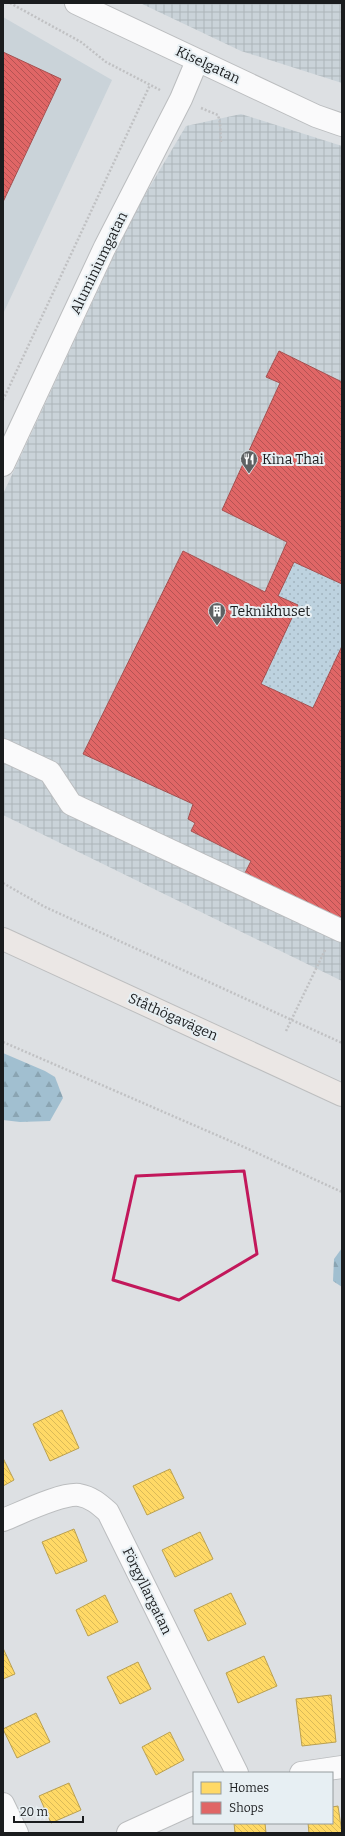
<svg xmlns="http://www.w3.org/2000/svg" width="345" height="1836" font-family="Bitter,serif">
<defs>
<pattern id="industrial-grid" width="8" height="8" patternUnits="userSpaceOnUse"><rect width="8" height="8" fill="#cad3d9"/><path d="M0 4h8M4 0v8" fill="none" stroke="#adb5ba"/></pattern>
<pattern id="grass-dots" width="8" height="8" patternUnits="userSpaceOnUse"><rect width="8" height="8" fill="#bdd2df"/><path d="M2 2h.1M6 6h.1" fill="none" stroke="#a2b4bf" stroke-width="1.8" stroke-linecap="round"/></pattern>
<pattern id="forest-firs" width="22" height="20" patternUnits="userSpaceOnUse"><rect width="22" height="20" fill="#a1bfd0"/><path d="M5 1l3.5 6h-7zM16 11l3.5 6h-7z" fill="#8aa4b2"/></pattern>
<pattern id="homes-back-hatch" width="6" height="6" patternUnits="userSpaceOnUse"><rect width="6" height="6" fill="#ffd966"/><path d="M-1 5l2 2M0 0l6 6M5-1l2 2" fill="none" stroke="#daba58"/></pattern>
<pattern id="shops-back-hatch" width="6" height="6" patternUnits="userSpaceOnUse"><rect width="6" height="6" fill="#e06666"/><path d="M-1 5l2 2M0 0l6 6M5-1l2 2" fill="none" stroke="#b55353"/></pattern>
</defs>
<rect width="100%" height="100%" fill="#dde0e3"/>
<path fill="#cad3d9" d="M3 17 112 80 3 314Z"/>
<g fill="url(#industrial-grid)">
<path d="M140 3H342V83L241 51Z"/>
<path d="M241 114 342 146V981L3 815V494L133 215 186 126Z"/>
</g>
<path fill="url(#grass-dots)" d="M294 562 342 584V646L313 708 261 684 278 596Z"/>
<g fill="url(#forest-firs)">
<path d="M3 1053 45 1071 55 1077 63 1098 50 1121 20 1122 3 1120Z"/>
<path d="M342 1248V1287L333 1281 334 1259Z"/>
</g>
<g fill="url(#homes-back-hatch)" stroke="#baa050">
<path d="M62 1410 79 1448 50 1461 33 1424Z"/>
<path d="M3 1458 14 1480 3 1486Z"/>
<path d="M170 1469 184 1498 147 1515 133 1486Z"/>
<path d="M74 1529 87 1561 56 1574 42 1542Z"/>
<path d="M200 1532 213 1559 175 1577 162 1550Z"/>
<path d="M231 1593 246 1624 208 1641 194 1610Z"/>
<path d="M105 1595 118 1622 88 1636 76 1610Z"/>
<path d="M3 1648 15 1674 3 1679Z"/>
<path d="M264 1656 277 1686 238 1703 226 1673Z"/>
<path d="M138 1662 151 1689 120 1704 107 1677Z"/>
<path d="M331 1695 336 1742 302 1746 296 1699Z"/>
<path d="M36 1713 50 1742 17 1758 3 1729Z"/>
<path d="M170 1732 184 1760 156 1775 142 1747Z"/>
<path d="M69 1783 81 1810 51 1823 39 1796Z"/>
<path d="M338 1806 342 1833H309L308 1823H332V1807Z"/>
<path d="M234 1823H265L266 1833H235Z"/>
</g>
<g fill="url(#shops-back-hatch)" stroke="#a55050">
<path d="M3 52 61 79 3 202Z"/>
<path d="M279 351 342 382V584L294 562 278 596 298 605 261 684 313 708 342 646V920L244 875 251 861 191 831 195 823 188 819 193 804 83 754 183 551 265 592 287 542 222 510 280 383 266 377Z"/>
</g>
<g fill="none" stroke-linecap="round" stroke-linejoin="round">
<g stroke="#bbbdbf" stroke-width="24">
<g id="minor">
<path d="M76 3 316 116 342 125"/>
<path d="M3 465 105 247 181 99 197 61"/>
<path d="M3 750 50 772 71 804 342 931"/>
<path d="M3 1520C21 1513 61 1493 79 1495 91 1497 99 1504 108 1512L237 1773"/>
<path d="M301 1773 342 1767"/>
<path d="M3 1804 17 1833"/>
<path d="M128 1833 194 1803"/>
</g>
</g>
<g stroke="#bdbebf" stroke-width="24">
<path id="major" d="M3 939 342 1095"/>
</g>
<g stroke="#c0c1c3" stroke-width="2.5" stroke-dasharray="2 2" stroke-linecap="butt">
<path d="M10 3 81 42 106 62 160 90"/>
<path d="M201 108 218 115 220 123 221 142"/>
<path d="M3 400 150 85"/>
<path d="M3 883 43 906 342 1043"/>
<path d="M286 1031 326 948"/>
<path d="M3 1042 244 1147 342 1192"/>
</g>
<use href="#minor" stroke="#fafafb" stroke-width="22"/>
<use href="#major" stroke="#ebe7e5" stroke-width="22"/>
</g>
<path fill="none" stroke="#c2185b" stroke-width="3" stroke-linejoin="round" d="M244 1171 257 1254 179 1300 113 1280 136 1176Z"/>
<defs>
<g id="restaurant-pin" transform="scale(0.9)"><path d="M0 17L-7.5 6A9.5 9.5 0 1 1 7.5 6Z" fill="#5e6163" stroke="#e7eff3"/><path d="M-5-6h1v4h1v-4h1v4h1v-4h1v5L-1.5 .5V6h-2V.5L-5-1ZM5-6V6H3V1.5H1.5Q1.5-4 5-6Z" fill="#fff"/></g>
<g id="building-pin" transform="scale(0.9)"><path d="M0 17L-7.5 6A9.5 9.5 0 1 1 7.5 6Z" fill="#5e6163" stroke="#e7eff3"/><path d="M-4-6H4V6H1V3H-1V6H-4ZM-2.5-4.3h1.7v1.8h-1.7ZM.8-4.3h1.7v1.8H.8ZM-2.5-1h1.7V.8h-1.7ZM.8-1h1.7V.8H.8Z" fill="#fff"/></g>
</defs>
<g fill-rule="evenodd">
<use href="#restaurant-pin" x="249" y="459"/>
<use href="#building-pin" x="217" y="611"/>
</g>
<g text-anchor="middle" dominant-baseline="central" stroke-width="4" stroke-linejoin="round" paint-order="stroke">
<g font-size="14" fill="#1a1c1e" stroke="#e7eff3">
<text transform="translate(208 65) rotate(25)">Kiselgatan</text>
<text transform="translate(99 263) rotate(-64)">Aluminiumgatan</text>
<text transform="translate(173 1017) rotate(24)">Ståthögavägen</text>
<text transform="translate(147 1591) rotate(64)">Förgyllargatan</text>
</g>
<g font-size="14" fill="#1a1c1e" stroke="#e7eff3" text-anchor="start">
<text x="262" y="459">Kina Thai</text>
<text x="230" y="611">Teknikhuset</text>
</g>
</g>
<rect width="345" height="1836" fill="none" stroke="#1a1c1e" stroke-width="8"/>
<rect x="193" y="1772" width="140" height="52" fill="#e7eff3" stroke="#959b9e"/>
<rect x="201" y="1782" width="20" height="12" fill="#ffd966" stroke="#959b9e"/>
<text x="229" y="1792" font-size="12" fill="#1a1c1e">Homes</text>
<rect x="201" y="1802" width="20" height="12" fill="#e06666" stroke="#959b9e"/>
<text x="229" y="1812" font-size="12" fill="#1a1c1e">Shops</text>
<path d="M14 1816v6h69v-6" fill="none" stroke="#1a1c1e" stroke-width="2"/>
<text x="20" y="1816" font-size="12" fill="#1a1c1e" stroke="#e7eff3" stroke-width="3" paint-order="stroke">20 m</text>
</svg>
